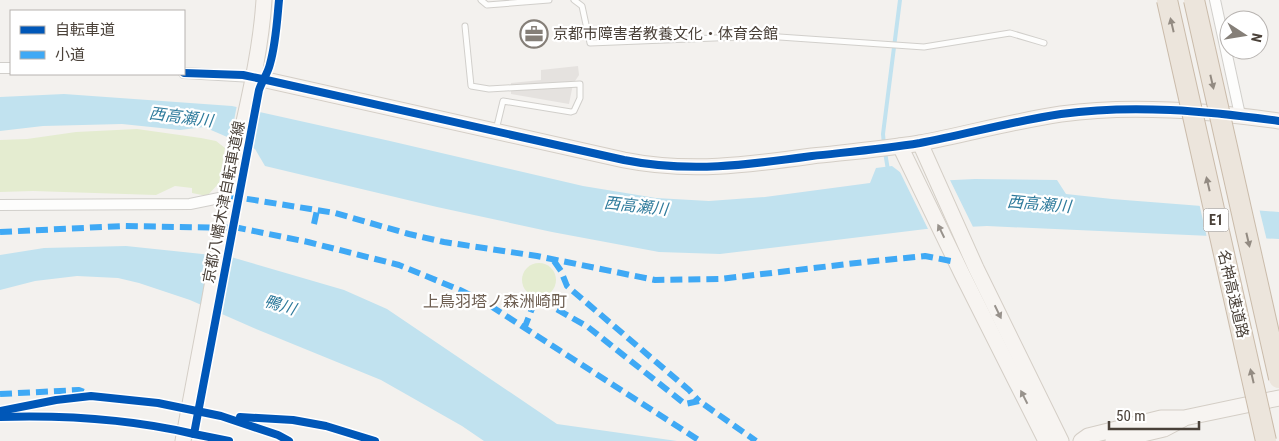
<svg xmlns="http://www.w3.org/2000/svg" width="1279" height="441" font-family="'Roboto Condensed','Noto Sans JP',sans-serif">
<rect width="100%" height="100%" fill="#f3f1ee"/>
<g fill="#e4ecd0">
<path d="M137 129 201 138 216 141 225 148 219 183 207 196 192 193V188L175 186 156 195 33 191 0 192V140L27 139 76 132Z"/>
<circle cx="539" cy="280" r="17"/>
</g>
<path fill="#e5e2df" d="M578 66 579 75 573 84 569 104 511 94V83L541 80V70Z"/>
<g fill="#c1e2ef">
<path d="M64 94 232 106 390 141 583 186 656 198 709 201 765 197 870 183 876 168 892 166 913 182 975 179 1057 180 1066 194 1112 199 1279 212V239L987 226 926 229 720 254 659 252 552 232 437 207 265 166 255 149 204 127 180 130 122 124 43 126 0 131V97Z"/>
<path d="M126 246 231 257 344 290 387 309 557 424 677 441H484L462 426 381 380 256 329 190 300 139 283 118 278 77 276 35 281 0 290V255L44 248Z"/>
</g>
<g fill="#f3f1ee">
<path d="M237 105 258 110 251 150 230 141Z"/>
<path d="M898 168 913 180 949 178 974 229 929 231Z"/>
<path d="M1199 203 1259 208 1267 241 1207 238Z"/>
<path d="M225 254 231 255 219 316 214 313Z"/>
</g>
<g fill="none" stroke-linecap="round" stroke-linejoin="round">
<g stroke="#c1e2ef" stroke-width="4">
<path d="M884 145 883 134 900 0"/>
<path d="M885 152 888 170"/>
</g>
<g stroke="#d1cfcb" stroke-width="7">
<g id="lane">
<path d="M481 0 487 5 549 0"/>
<path d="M574 0 582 6 590 43 765 36 924 47 1010 33 1044 43"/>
<path d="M465 26 471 86 489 89 580 84V98L574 111 571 112 503 101 496 130"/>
</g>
</g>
<g stroke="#d1cfcb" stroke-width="12">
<g id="street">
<path d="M1215 0 1240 115"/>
<path d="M0 68H11"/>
<path d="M184 73 253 77"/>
<path d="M0 205 190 204 229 196"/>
</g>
</g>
<g stroke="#d4cec6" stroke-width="17">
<g id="secondary">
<path d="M253 77 624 160C689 173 747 165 812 156 848 152 884 149 920 143 967 134 1014 121 1061 114 1133 104 1208 111 1279 121"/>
<path d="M920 143 976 268 1061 441"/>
<path d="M900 146 962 274 1046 441"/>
<path d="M183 441C199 356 215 272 230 187 242 125 260 63 264 0"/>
<path d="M1081 441 1088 436 1161 418H1184L1279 398"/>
<path d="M1113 441 1164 429 1183 419"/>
</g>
</g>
<use href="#lane" stroke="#fdfdfc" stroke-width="5"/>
<use href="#street" stroke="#fdfdfc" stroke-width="10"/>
<use href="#secondary" stroke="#f7f4f1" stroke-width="15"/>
<g stroke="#cabbaa" stroke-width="22" stroke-linecap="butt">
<g id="highway-bridge">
<path d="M1167 0 1266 441"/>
<path d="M1194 0 1279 378"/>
</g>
</g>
<use href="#highway-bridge" stroke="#ece5dc" stroke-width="20"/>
<g stroke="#3fa9f5" stroke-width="6" stroke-dasharray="12 6" stroke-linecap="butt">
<path d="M229 196 335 213 409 234 444 242 537 256 655 280 720 279 865 262 925 256 956 262"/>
<path d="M314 224 317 210"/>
<path d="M0 232 123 226 239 228 308 242 399 265 460 290 486 303 700 441"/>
<path d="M554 261 561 271 567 286 689 390 699 401"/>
<path d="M524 329 535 301 546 303 588 327 685 404 699 401 756 441"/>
<path d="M0 394 79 390 89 394"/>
</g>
<g stroke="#fff" stroke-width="11">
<g id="cycleway">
<path d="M184 73 243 75 262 79 624 160C689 173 747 165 812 156 848 152 884 149 920 143 967 134 1014 121 1061 114 1133 104 1208 111 1279 121"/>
<path d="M0 411 56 400 91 396 158 403 221 416 278 435 289 441"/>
<path d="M0 417C66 415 130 419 194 434"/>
<path d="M240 417 293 420 326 426 375 441"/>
<path d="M229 441 194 434 259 90C262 81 268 73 270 64 276 43 277 21 279 0"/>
</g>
</g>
<use href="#cycleway" stroke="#0057b8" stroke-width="8"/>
</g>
<defs><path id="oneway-solid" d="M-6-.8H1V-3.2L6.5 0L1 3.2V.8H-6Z" transform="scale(1.25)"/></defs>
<g fill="#938b82">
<use href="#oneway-solid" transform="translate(1172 25) rotate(-103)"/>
<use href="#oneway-solid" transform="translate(1212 82) rotate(77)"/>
<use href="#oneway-solid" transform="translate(1208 184) rotate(-103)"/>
<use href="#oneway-solid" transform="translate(1248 240) rotate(77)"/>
<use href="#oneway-solid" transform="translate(1252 376) rotate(-103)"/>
</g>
<g fill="#98928c">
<use href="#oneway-solid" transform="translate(941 231) rotate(-116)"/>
<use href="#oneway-solid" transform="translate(998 312) rotate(64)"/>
<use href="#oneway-solid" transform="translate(1024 397) rotate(-117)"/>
</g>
<defs>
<g id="office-ring" transform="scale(1.4375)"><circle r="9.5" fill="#fff" stroke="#857f78" stroke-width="1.5"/><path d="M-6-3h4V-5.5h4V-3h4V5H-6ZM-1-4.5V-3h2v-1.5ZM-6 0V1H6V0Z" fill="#857f78"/></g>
</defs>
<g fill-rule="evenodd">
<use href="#office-ring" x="534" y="34"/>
</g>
<g text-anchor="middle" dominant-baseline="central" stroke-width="4.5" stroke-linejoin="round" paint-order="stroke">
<rect fill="#fff" stroke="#807a74" stroke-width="1" x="1203.5" y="208.5" width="25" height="23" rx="4"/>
<g font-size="14" font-weight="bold" fill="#4a4139">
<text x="1216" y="220">E1</text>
</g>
<g font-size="15" fill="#4a4139" stroke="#fff" text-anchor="start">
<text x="553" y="34">京都市障害者教養文化・体育会館</text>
</g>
<g font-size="15" fill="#4a4139" stroke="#fff">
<text transform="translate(224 202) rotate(-79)">京都八幡木津自転車道線</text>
<text transform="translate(1233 294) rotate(77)">名神高速道路</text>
</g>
<g font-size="16" font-style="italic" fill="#2f7b9c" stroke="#fff">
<text transform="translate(181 117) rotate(7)">西高瀬川</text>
<text transform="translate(1039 204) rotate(5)">西高瀬川</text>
<text transform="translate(636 206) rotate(6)">西高瀬川</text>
<text transform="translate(280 305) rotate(17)">鴨川</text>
</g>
<g font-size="16" fill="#6d5e51" stroke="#fff">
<text x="495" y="301">上鳥羽塔ノ森洲崎町</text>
</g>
</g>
<rect x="10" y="10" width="175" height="65" fill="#ffffff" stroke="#b7b3b0"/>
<rect x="20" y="26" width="25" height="8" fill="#0057b8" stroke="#b7b3b0"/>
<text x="55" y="35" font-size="15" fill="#4a4139">自転車道</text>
<rect x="20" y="51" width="25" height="8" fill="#3fa9f5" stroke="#b7b3b0"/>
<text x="55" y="60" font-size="15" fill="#4a4139">小道</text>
<g transform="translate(1244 35) rotate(102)"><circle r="24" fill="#ffffff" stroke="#b7b3b0"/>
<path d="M0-4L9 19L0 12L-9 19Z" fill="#857f78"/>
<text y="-8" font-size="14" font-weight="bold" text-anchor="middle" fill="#4a4139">N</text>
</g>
<path d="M1109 421v8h90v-8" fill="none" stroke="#4a4139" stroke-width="2.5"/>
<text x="1116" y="421" font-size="15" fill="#4a4139" stroke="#ffffff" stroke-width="4" paint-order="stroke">50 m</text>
</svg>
